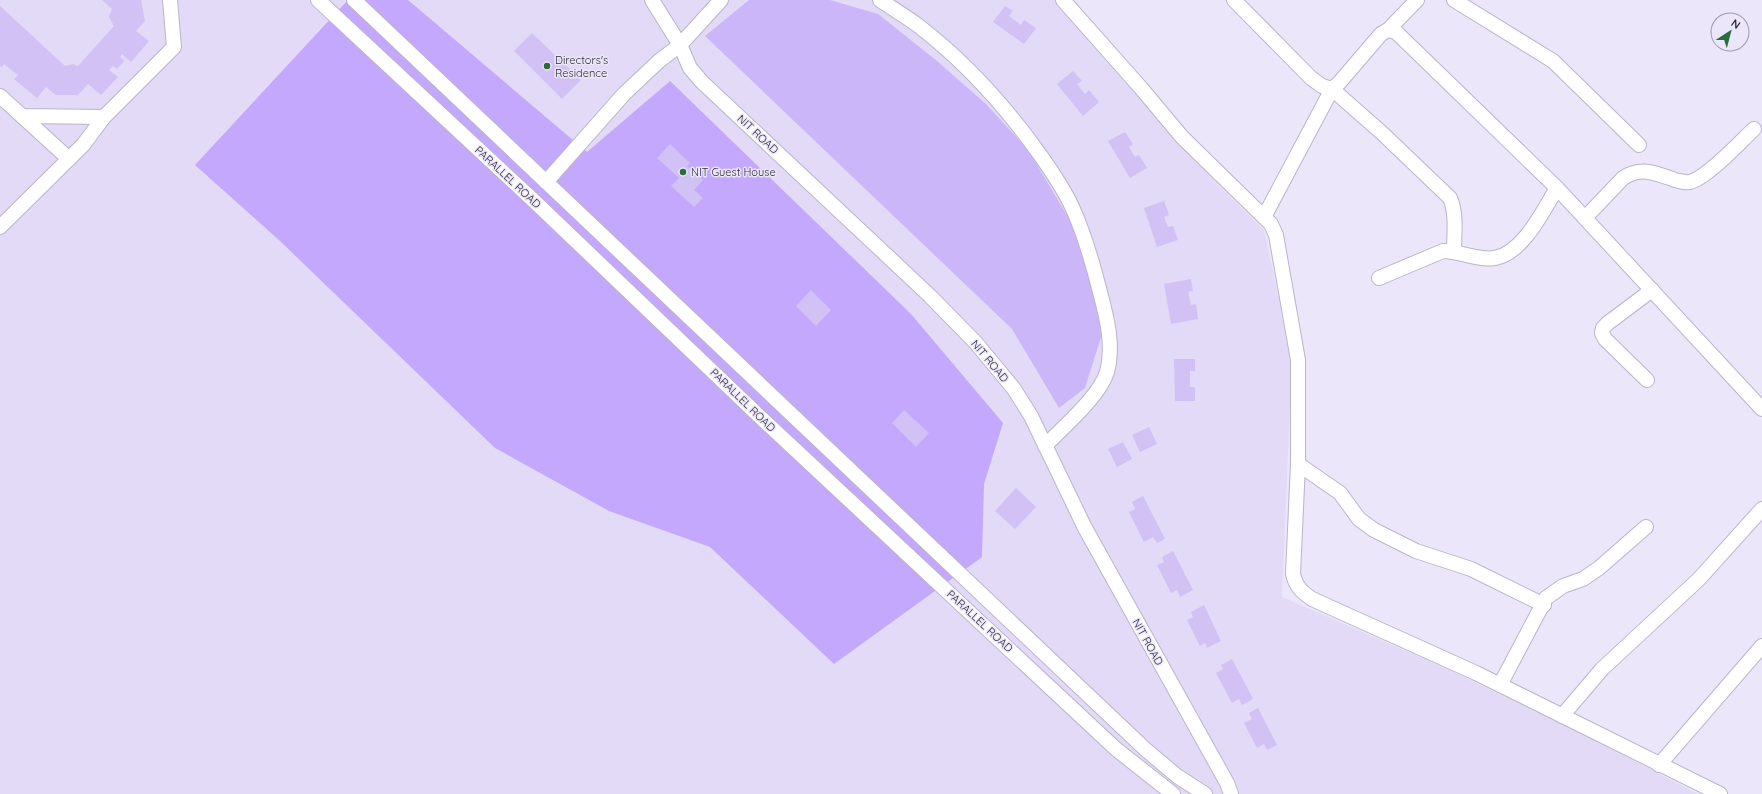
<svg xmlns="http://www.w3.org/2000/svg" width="1762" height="794" font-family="Quicksand,sans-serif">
<rect width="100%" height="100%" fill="#ebe6fa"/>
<path fill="#e2daf6" d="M0 0H1054L1116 67 1168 132 1233 200 1264 230 1280 304 1290 361V404L1282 597 1443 667 1596 741 1698 794H0Z"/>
<path fill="#ccb6fa" d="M749 0H830L878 14 937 61 986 104 1028 150 1071 222 1089 278 1102 334 1085 388 1059 408 1012 329 705 36Z"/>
<path fill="#c4a8fe" d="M348 0H408L587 152 670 81 911 314 1003 423 984 484 982 557 834 664 710 547 609 511 495 448 280 241 195 165Z"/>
<g fill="#d1c1f5">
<path d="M102 0H141L145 21 136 31 149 41 131 62 122 54 120 57 124 61 117 69 113 66 109 70 118 77 101 95 88 84 78 95H56L46 87 37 98 14 79 18 75 4 64 2 67 0 66V6L65 66 73 64 78 66 114 26 109 17 112 9Z"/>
<path d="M1005 6 1013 11 1009 16 1021 25 1024 20 1036 28 1024 44 993 22Z"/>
<path d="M532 33 581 80 562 99 514 51Z"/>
<path d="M1073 71 1082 81 1077 84 1085 94 1089 90 1099 102 1083 116 1057 84Z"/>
<path d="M1125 132 1133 144 1129 147 1135 157 1139 155 1147 168 1130 178 1108 141Z"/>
<path d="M670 144 690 163 687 166 703 180 694 190 703 198 694 207 671 186 679 178 657 158Z"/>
<path d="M1164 201 1169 215 1164 217 1168 227 1173 226 1178 240 1157 247 1144 208Z"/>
<path d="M1191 279 1193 291 1188 292 1191 305 1196 304 1198 319 1171 324 1164 284Z"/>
<path d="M811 290 831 310 816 326 796 306Z"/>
<path d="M1174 359H1195V371H1190V387H1195V401H1175Z"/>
<path d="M904 410 929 433 916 447 892 423Z"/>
<path d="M1149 427 1157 444 1140 452 1132 435Z"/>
<path d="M1123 442 1132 459 1117 467 1108 449Z"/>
<path d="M1016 488 1036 507 1015 529 995 511Z"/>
<path d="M1143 496 1165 539 1157 543 1153 537 1144 542 1129 512 1135 509 1132 502Z"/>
<path d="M1173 551 1193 590 1180 597 1177 590 1171 593 1157 565 1164 562 1162 557Z"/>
<path d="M1204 605 1221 641 1207 648 1205 643 1200 646 1187 620 1193 617 1191 612Z"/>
<path d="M1232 659 1253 699 1242 705 1239 699 1232 703 1216 673 1223 669 1221 665Z"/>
<path d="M1258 708 1277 745 1267 750 1264 744 1257 748 1244 723 1252 719 1249 713Z"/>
</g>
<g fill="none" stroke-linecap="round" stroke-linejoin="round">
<g stroke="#bab5c9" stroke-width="16">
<g id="minor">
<path d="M318 0 533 200 758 415 1116 749 1173 794"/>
<path d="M354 0 1145 749 1177 776 1205 794"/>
<path d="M652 0 680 45 690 68 702 82 930 296 976 343 1014 389 1031 416 1085 528 1227 783 1231 794"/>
<path d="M880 0C893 9 907 17 920 27 965 62 1005 106 1038 152 1051 170 1064 189 1073 209 1085 236 1093 264 1100 292 1107 318 1114 346 1107 372 1100 396 1062 428 1045 446"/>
<path d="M1063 0 1141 88 1182 137 1271 224 1276 235 1298 360V464L1293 574C1296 587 1302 592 1312 599L1476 673 1720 794"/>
<path d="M1234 0 1311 78 1322 86 1332 89 1339 83 1381 34 1388 30 1396 32 1557 188 1762 409"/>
<path d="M1454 0 1553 61 1639 145"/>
<path d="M1388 30 1417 0"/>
<path d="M0 96 22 116 104 117 174 47 170 0"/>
<path d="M22 116 69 159"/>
<path d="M546 182 624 94 659 61 680 45 721 0"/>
<path d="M1264 217 1332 89 1382 133 1450 198C1457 214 1454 234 1454 251"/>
<path d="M1585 218 1623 178C1641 166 1656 173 1675 180 1680 181 1685 183 1690 182 1707 178 1740 142 1754 129"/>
<path d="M0 227 83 145 104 117"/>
<path d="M1379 278 1443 251C1460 251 1478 261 1495 258 1523 253 1543 211 1557 188"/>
<path d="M1647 380 1605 339 1602 333 1603 328 1608 323 1652 290"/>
<path d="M1298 464 1340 493 1359 519 1374 530 1416 551 1471 569 1544 605"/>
<path d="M1500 685 1546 598 1563 586 1583 579 1599 568 1646 527"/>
<path d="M1562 716 1602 669 1699 579 1762 509"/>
<path d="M1659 765 1762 646"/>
</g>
</g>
<use href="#minor" stroke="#fff" stroke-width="14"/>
</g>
<g fill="#296e3a" stroke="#ebe6fa" stroke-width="1.5">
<circle cx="547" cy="66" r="4"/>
<circle cx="683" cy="172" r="4"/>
</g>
<g text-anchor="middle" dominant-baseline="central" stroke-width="3" stroke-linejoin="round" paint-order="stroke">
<g font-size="11" fill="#2d2b33" stroke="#ebe6fa" text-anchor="start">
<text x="555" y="60">Directors's<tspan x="555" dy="13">Residence</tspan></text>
<text x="691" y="172">NIT Guest House</text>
</g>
<g font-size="11" fill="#2d2b33" stroke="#ebe6fa">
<text transform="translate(758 134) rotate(43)">NIT ROAD</text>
<text transform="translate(508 177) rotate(43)">PARALLEL ROAD</text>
<text transform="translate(990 361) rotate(50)">NIT ROAD</text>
<text transform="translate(743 400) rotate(44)">PARALLEL ROAD</text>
<text transform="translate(980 621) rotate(43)">PARALLEL ROAD</text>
<text transform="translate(1148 642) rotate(61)">NIT ROAD</text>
</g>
</g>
<g transform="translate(1730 32) rotate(36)"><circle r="19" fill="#ebe6fa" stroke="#9f9baa"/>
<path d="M0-3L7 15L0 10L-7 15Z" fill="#296e3a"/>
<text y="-6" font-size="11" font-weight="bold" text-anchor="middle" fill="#2d2b33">N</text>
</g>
</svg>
